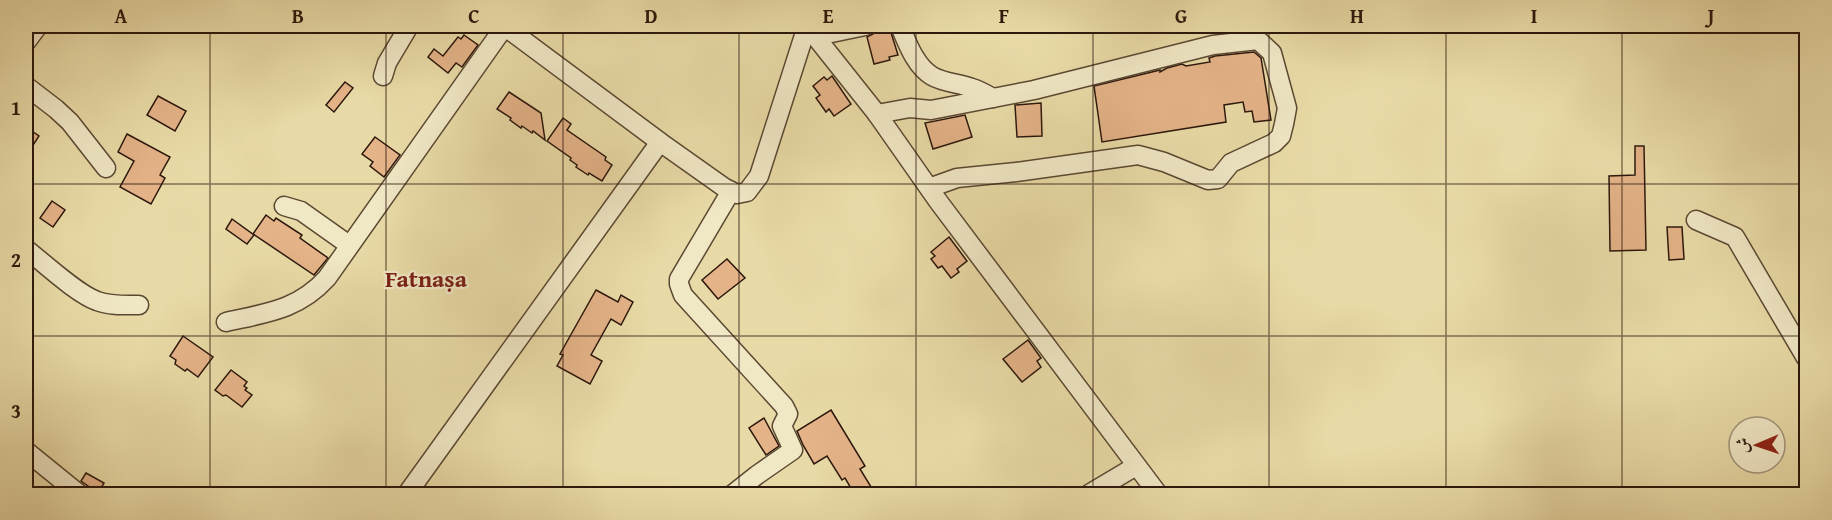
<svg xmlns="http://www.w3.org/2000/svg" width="1832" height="520" font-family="'Gentium Book Plus',Amiri,serif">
<rect width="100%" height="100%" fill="#e8daa6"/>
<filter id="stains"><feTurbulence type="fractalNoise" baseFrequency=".00333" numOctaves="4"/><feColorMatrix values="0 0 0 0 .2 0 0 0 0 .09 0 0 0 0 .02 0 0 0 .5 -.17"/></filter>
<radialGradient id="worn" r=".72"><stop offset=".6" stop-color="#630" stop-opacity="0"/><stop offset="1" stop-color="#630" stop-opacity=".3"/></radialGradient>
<g fill="#e4b388" stroke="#2c170c" stroke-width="1.5">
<path d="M885 26H889L898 55 889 57 890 60 874 64 867 37 873 34 876 28Z"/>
<path d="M464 35 478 45 462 67 456 63 448 73 428 57 434 49 443 56 458 37 461 39Z"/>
<path d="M1254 52 1261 58 1271 120 1254 122 1252 111 1245 112 1243 102 1224 105 1226 122 1102 142 1094 86 1160 70V72L1167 68 1182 64 1186 66 1210 62 1209 58 1215 56Z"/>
<path d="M832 76 851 104 834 116 829 109 826 112 816 98 820 95 813 86 824 77 827 80Z"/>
<path d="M345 82 353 88 334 112 326 105Z"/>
<path d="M509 92 541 113 545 140 533 131 532 133 522 126 521 128 510 120 511 118 497 109Z"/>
<path d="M158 96 186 111 175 131 147 115Z"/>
<path d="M1041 103 1042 136 1017 137 1015 105Z"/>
<path d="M965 115 972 137 933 149 925 123Z"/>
<path d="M563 118 571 124 567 130 606 157 605 160 612 165 602 181 589 173 588 175 576 167 577 165 570 160 571 158 547 141Z"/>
<path d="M26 127 39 136 26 156Z"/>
<path d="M127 134 170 157 160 175 165 178 151 204 120 187 134 161 118 152Z"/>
<path d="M375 137 400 155 384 177 370 166 373 162 362 154Z"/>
<path d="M1635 146H1644L1646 250 1610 251 1609 176 1635 175Z"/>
<path d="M52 201 65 210 53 227 40 218Z"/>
<path d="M266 215 274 221 276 218 302 235 300 238 328 258 314 275 253 234Z"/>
<path d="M232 219 254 235 247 244 226 229Z"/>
<path d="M1667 227H1682L1684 259 1669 260Z"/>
<path d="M949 237 967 261 957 269 959 272 951 278 942 266 938 268 931 259 935 256 931 252Z"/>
<path d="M727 259 745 278 718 299 702 280Z"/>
<path d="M596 290 618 302 621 295 633 302 621 325 611 319 591 355 602 361 590 384 557 366 563 355 560 354Z"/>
<path d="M183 336 213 357 198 377 187 369 185 371 175 364 176 360 170 356Z"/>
<path d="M1028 340 1041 358 1037 361 1041 367 1022 382 1003 359Z"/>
<path d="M231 370 247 382 244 386 247 388 245 390 252 395 242 407 226 395 223 396 215 390Z"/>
<path d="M831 410 865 466 860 469 876 495H855L845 478 842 480 827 456 814 464 803 445 797 431Z"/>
<path d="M764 418 779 446 766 455 749 428Z"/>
<path d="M86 473 104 483 98 493 81 481Z"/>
</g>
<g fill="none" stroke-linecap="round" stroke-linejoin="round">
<g stroke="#5b4832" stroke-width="21">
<g id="minor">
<path d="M504 26 660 142 725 188 737 194 747 192 759 176 807 26"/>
<path d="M807 26 877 114 938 201 1158 494"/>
<path d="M900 26C907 42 915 66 932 76 944 83 959 83 972 88 979 90 986 94 993 98"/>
<path d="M817 36 865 26"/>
<path d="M26 42 38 26"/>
<path d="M383 76 387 63 409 26"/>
<path d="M26 86 56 109 70 122 106 168"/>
<path d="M877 114 910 108 931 110 1034 90 1213 45 1258 40 1272 53 1287 108 1284 124 1281 136 1274 143 1231 163 1218 179 1208 180 1164 162 1138 155 1016 172 957 178 929 188"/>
<path d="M731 191 679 279V284L683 295 784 406 788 414 782 426 793 450 757 475 733 494"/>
<path d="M284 206 301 211 349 245"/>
<path d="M1696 220 1735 237 1806 358"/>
<path d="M26 249C44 263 77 294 97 301 110 306 126 305 139 305"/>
<path d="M226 322C266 313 298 310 327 278L505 26"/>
<path d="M26 451 79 494"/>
<path d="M407 494 660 142"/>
<path d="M1089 494 1136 466"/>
</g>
</g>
<use href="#minor" stroke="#f0e7c5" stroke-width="18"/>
</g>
<path fill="none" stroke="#2c170c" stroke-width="1.5" stroke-opacity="0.55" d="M210 26V494M386 26V494M563 26V494M739 26V494M916 26V494M1093 26V494M1269 26V494M1446 26V494M1622 26V494M26 184H1806M26 336H1806"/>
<g text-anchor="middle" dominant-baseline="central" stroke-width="4.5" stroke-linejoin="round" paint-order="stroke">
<g font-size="24" font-weight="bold" fill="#7a1f14" stroke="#f0e7c5">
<text x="426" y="278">Fatnaṣa</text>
</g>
</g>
<rect width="1832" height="520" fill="none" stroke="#e8daa6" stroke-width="66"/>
<g transform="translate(1757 445) rotate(268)"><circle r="28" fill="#f0e7c5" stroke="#a2947b" stroke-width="1.5"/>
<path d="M0-4.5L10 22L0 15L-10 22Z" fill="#8f2418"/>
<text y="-9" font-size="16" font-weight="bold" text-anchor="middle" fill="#2c170c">ش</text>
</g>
<rect x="33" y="33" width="1766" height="454" fill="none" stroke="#2c170c" stroke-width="2"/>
<g font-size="20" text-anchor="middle" font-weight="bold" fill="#2c170c">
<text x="121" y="23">A</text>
<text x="298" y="23">B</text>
<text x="474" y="23">C</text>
<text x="651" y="23">D</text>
<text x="828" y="23">E</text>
<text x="1004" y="23">F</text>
<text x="1181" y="23">G</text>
<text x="1357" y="23">H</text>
<text x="1534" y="23">I</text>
<text x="1711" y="23">J</text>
<text x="16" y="115">1</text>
<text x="16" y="267">2</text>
<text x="16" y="418">3</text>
</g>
<rect width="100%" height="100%" filter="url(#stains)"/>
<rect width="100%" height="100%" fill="url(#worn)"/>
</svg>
